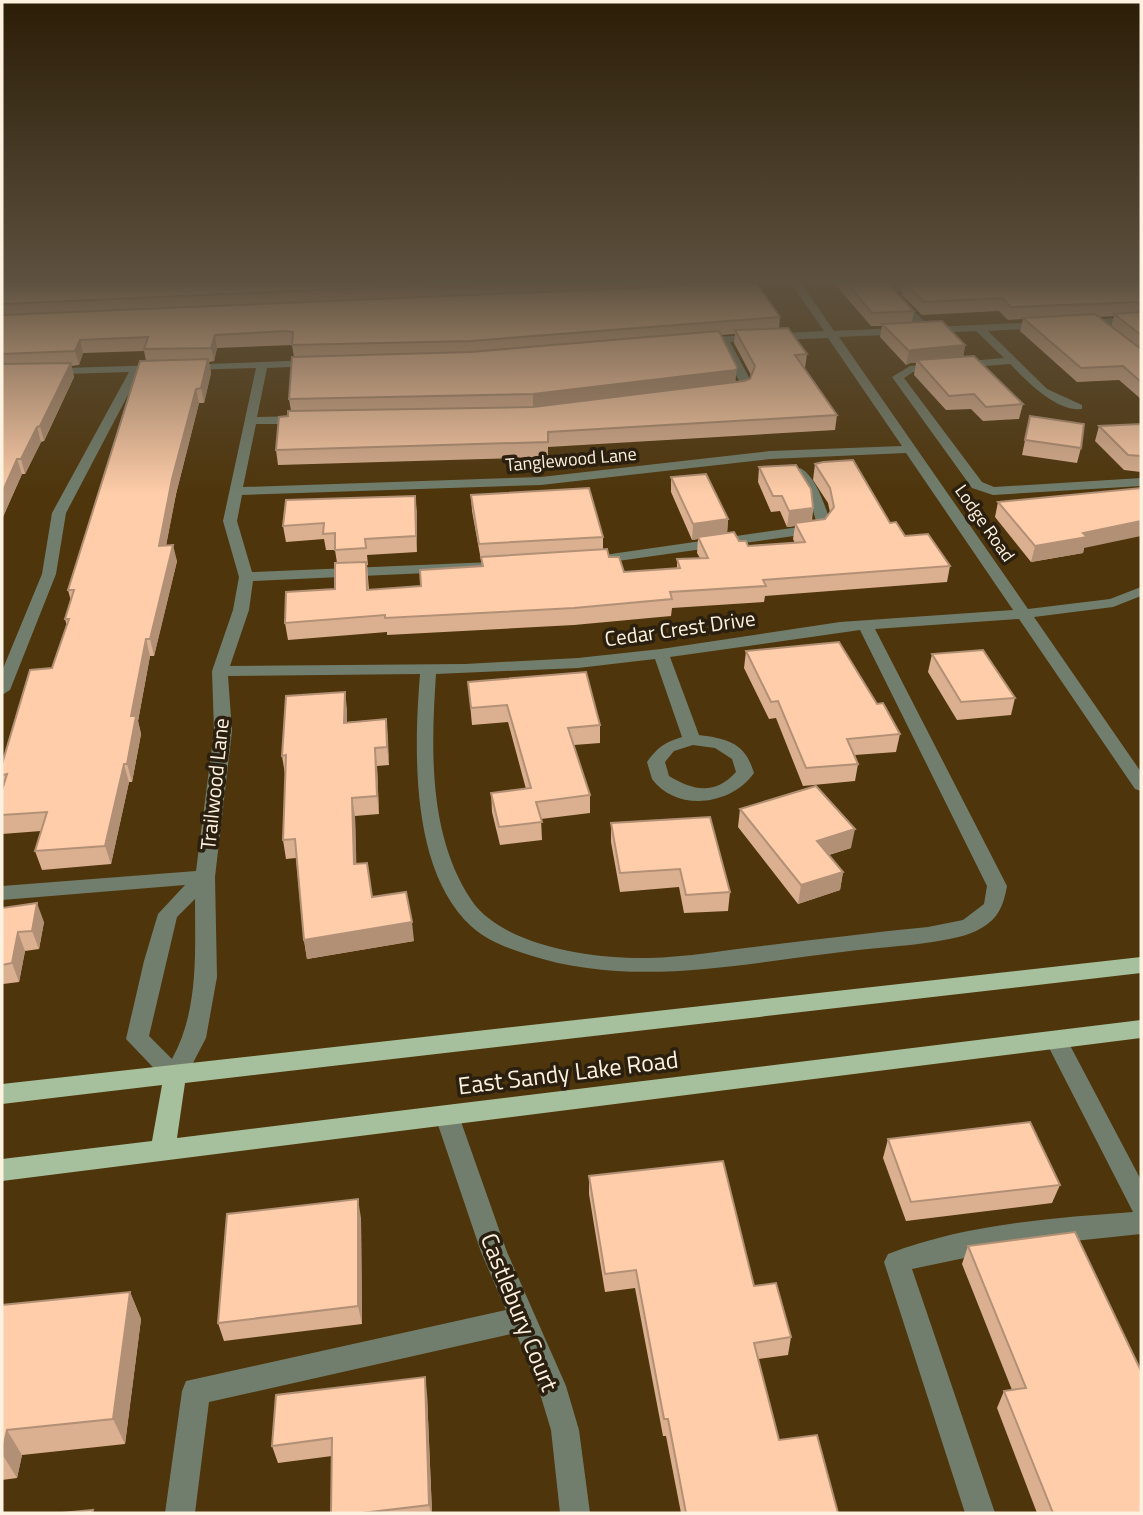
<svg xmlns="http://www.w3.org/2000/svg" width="1143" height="1515" font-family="'Titillium Web',sans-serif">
<rect width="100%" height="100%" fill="#4e350b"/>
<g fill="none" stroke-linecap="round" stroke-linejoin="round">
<g fill="#717e6d" fill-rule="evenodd">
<path d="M791 283H801L834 331 918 327 887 295 890 288 901 283H953L898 292 897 294 930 327 1043 322 1048 325 1043 328 988 331 1047 389 1082 405V409C1056 412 1027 381 1010 364L913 372 904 378 982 482 994 487 1141 478V486L993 495 972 488 892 377 910 366 1004 358 976 331 839 337 1028 609 1110 599 1141 587V596L1113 607 1034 617 1141 772V791L1135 789 1019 619 875 629 1007 886C1003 908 997 921 976 931 950 944 880 947 850 951 743 963 634 989 529 955 509 949 488 941 472 927 410 871 414 750 420 674L228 676 232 731 215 877 217 977 206 1038 183 1082 175 1084 167 1082 126 1039 144 961 158 914 185 885 2 900V886L196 871 214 731 212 671 233 610 239 577 223 521 256 368 187 370 183 369V365L313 360 318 363 313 366 267 368 257 417 302 416 308 420 302 424H256L243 487 541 477 770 451 902 446 828 338 730 342 751 381 746 392 728 396 722 393 737 388 739 381 720 342 701 343 696 340 697 338 824 331ZM906 453 1013 610 840 622 661 649 578 658 465 664 230 666 249 610 253 581 492 570 499 566 492 562 252 572 237 521 242 495 541 485 770 459ZM860 630 987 886 984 904 963 920 928 927C875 932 822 939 770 945 730 949 689 957 648 958 596 959 504 947 472 901 428 836 431 749 436 674L578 668 655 659 682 737C665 742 658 747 647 762L652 779C676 812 731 806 754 773 745 743 729 739 699 735L670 657ZM693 745 715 748 732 759 736 772C715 795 694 791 669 776L665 762 674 751ZM195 899C195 953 199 1010 172 1059L149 1036 177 917Z"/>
<path d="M1141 317V323L1082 326 1077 323 1082 320Z"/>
<path d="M159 365 163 366V370L140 372 66 513 56 574 10 690 2 695V671L42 574 52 513 129 372 2 376V370Z"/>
<path d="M800 468C815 475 825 505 830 521L822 532 597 564 590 560 597 556 813 525 816 521 811 504 794 472Z"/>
<path d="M1056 1031 1064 1034 1141 1180V1234L1017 1247 912 1269 995 1513H965L884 1262 888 1254C965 1224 1051 1218 1133 1212L1045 1040 1048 1034Z"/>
<path d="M447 1106 455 1109 459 1116 507 1252 566 1386 579 1430 590 1513H560L551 1430 538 1387 516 1333 209 1402 195 1513H165L182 1391 186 1381 506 1310 481 1252 435 1116 439 1109Z"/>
</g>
<path fill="#a6bf9c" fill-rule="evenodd" d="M1141 957V973L185 1083 177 1138 1141 1020V1038L2 1181V1159L152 1141 162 1085 2 1104V1084Z"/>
</g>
<g fill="#dbb091" fill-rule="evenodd">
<path d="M2 283H684L683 285 688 283H757L756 284 780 317 779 328 807 354 805 368H804L837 415 835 430 548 447V457L278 465 276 450 291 411 289 399 294 357 292 345 217 348 214 361 209 362 211 373 204 403H199L176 494 166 545 177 561 154 656H150L138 721 141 734 132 782H129L111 864 42 870 35 851 41 831 2 834V764L52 668 67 626 65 619 71 601 68 590 146 361 144 351 83 353 79 365 71 366 74 377 44 441 41 442 25 474H22L2 519ZM735 334 734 343 751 375 750 379 744 381 736 382 721 335Z"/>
<path d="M834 283H895L889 286 914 311 912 323 965 345 963 357 1023 404 1019 419 983 421 971 409 946 410 914 375 916 363H910L906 365 880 337 882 326H871Z"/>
<path d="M903 283H1141V399L1119 380 1077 382 1020 331 1023 319 1008 320 999 311 922 315 901 294ZM1114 316 1111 327 1098 317Z"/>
<path d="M1030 416 1081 448 1077 463 1022 455Z"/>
<path d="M1141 424V472L1124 470 1095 441 1099 426Z"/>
<path d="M815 464 890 523 905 536 950 566 947 582 765 596 764 602 672 608 671 616 574 625 387 635V632L288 640 285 623 335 589 337 563 335 550H326L324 539 286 542 283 526 415 496 417 552 367 555 368 565H367L369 590 421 586 482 566 472 511 471 495 603 537V550L624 572 677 569V559L700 558 697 553 698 539 692 540 671 492V477L728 519 727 533 739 541 748 546 795 543 793 539 795 526 787 527 780 511 771 512 758 482 759 467 813 508 812 521 825 519 830 512 828 503 813 480Z"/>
<path d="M998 502 1084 548 1083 553 1031 562 995 517Z"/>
<path d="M746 651 877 704 900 734 896 752 855 755 858 764 855 781 803 786 776 718 769 719 744 668Z"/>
<path d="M932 654 1015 698 1011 715 957 720 928 672Z"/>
<path d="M468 682 600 725V743L574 745 590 795V813L541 819 542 840 500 845 492 812 491 793 526 789 508 722 472 725Z"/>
<path d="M347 709V722L386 719 389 765 377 766 379 814 355 816 356 864 372 897 414 941 307 959 304 940 296 858 286 859 283 840 285 774 282 756Z"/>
<path d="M740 809 851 848 829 855 843 872 840 890 798 904 738 827Z"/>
<path d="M611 823 730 892 728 911 684 913 679 887 620 892 611 842Z"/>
<path d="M2 908 44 922 39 949 25 951 19 982 3 984 2 992Z"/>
<path d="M888 1139 1060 1185 1052 1203 906 1221 883 1158Z"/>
<path d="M589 1176 754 1286 791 1337 788 1355 758 1359 779 1440 838 1513H681L666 1436H663L635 1288 605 1292 589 1194Z"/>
<path d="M361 1218 362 1324 224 1341 218 1323Z"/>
<path d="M968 1246 1141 1513H1037L997 1408 1004 1391 1012 1390 962 1264Z"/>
<path d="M130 1292 141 1319 125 1444 22 1455 17 1478 2 1480V1305Z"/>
<path d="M427 1394 432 1513H331L332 1456 278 1463 272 1446Z"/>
</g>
<g fill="#b29076">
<path d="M215 335 217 348 214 361 211 348Z"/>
<path d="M80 340 83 353 79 365 75 351Z"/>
<path d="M965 345 963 359 917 360 916 363H910L906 365 909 351 912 350Z"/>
<path d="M208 359 211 373 204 403 201 388Z"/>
<path d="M71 363 74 377 44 441 40 426Z"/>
<path d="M737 367 735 385 533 408V394Z"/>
<path d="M196 389 199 403 176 494 163 562 159 546 172 479Z"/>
<path d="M37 427 41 442 25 474 21 459Z"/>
<path d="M17 459 22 474 2 519V493Z"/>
<path d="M415 496 417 512V552L416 536Z"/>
<path d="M813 508 811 524 795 523V526L787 527 789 511Z"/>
<path d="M728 519 727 535 698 537V539L692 540 693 524Z"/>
<path d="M1141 521V536L1084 548 1083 553 1031 562 1035 546 1083 533Z"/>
<path d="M173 545 177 561 154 656 150 639Z"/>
<path d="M146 639 150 656 138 721 141 734 132 782 127 764 131 716Z"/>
<path d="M345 692 347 709V740L344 723Z"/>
<path d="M386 719 388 737 389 765 387 747Z"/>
<path d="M375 748 377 766 379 814 377 796Z"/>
<path d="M124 764 129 782 111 864 105 846Z"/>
<path d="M352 798 355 816 357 883 354 864Z"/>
<path d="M855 829 851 848 814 859 817 841Z"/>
<path d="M843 872 840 890 798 904 801 885Z"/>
<path d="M37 903 44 922 39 949 32 931Z"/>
<path d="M412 922 414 941 307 959 304 940Z"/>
<path d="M18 932 25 951 19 982 12 963Z"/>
<path d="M358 1199 361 1218 362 1324 358 1306Z"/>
<path d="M130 1292 141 1319 125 1444 113 1419Z"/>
<path d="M425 1377 427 1394 432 1513H431L429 1505Z"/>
<path d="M7 1430 22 1455 17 1478 2 1454Z"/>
</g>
<g fill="#ffcda9" stroke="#b29076" stroke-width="2">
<path d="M2 283H474L2 304Z"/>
<path d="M688 283H756L780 317 470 341 292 345 293 332 286 331 215 335 211 348 144 349 148 337 80 340 75 351 2 354V315L681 286Z"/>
<path d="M847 283H887L914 311 872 313Z"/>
<path d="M905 283H1141V302L1011 307 1002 298 924 302Z"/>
<path d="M1141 312V335L1114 314Z"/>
<path d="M1095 314 1141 349V382L1123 366 1081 368 1023 318Z"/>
<path d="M942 321 965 345 912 350 909 351 882 324Z"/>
<path d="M788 328 807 354 795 355 837 415 548 432V442L276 450 279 417 288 416V411L533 407 744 381 750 379 755 366 735 330Z"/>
<path d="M719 331 737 367 736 370 533 394 289 399 292 357 470 352Z"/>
<path d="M974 356 1023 404 986 407 974 394 949 396 917 360Z"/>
<path d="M208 359 201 388 196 389 172 479 159 546 173 545 150 639H146L131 716H136L127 764H124L105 846 35 851 47 812 2 815V790L7 774 2 775V764L30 670 52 668 69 619H65L74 590H68L140 361Z"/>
<path d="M71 363 40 426 37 427 21 459H17L2 493V364Z"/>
<path d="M1030 416 1084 424 1081 448 1025 440Z"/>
<path d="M1141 424V456L1128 455 1099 426Z"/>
<path d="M853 460 890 523 896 522 905 536 928 534 950 566 763 580 766 586 670 592 672 599 574 608 385 618V615L285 623 286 592 335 589V563L366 562 367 590 421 586 420 570 483 566 481 557 607 549 609 557H619L624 572 680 568 677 559 708 558 698 537 734 532 739 541H746L748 546 805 542 795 523 825 519 834 507 830 488 815 464 823 462Z"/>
<path d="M796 465 811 489 813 508 789 511 782 496H773L759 467Z"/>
<path d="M706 474 728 519 693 524 671 477Z"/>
<path d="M589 488 603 537 479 544 471 495Z"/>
<path d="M1141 488V521L1083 533 1087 537 1035 546 998 502Z"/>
<path d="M415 496 416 536 365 539 366 548 335 550V533L323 534 324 523 283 526 286 500Z"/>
<path d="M839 642 877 704 883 703 900 734 847 739 858 764 806 768 778 701 771 702 746 651Z"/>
<path d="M983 650 1015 698 961 702 932 654Z"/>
<path d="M586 672 600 725 568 728 590 795 536 802 542 822 499 827 491 793 531 788 507 705 471 708 468 682Z"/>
<path d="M345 692 344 723 386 719 387 747 375 748 377 796 352 798 354 864 367 863 372 897 406 892 412 922 304 940 295 839 283 840 286 755 282 756 286 696Z"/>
<path d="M816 786 855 829 817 841 843 872 801 885 740 809Z"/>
<path d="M710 817 730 892 686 895 680 869 620 873 611 823Z"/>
<path d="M37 903 32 931 18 932 12 963 2 965V908Z"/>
<path d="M1030 1122 1060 1185 911 1202 888 1139Z"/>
<path d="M723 1161 754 1286 776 1283 791 1337 754 1343 779 1440 817 1435 838 1513H686L668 1419H664L636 1270 605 1274 589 1176Z"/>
<path d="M358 1199V1306L218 1323 227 1214Z"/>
<path d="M1075 1232 1141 1371V1513H1053L1004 1391 1026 1388 968 1246Z"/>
<path d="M130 1292 113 1419 7 1430 2 1453V1305Z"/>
<path d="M425 1377 429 1505 362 1513H331L332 1438 272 1446 276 1395Z"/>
<path d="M93 1510 92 1513H62Z"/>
</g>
<linearGradient id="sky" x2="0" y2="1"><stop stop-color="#2b1d06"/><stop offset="0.57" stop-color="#5d513f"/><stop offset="1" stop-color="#5d513f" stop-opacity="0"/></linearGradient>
<rect width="1143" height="495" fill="url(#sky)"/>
<g text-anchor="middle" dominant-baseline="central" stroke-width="7" stroke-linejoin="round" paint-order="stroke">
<g font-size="18" fill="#fdf1e0" stroke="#2b200f">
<text transform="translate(571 459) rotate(-5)">Tanglewood Lane</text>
<text transform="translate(985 523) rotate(55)">Lodge Road</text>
</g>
<g font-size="21" fill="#fdf1e0" stroke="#2b200f">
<text transform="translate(680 628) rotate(-8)">Cedar Crest Drive</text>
<text transform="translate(214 784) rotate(-84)">Trailwood Lane</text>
</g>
<g font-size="24" fill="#fdf1e0" stroke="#2b200f">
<text transform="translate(568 1072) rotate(-7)">East Sandy Lake Road</text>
<text transform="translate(520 1312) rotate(68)">Castlebury Court</text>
</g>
</g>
<rect width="1143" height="1515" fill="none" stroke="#fdf1e0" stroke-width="7"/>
</svg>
